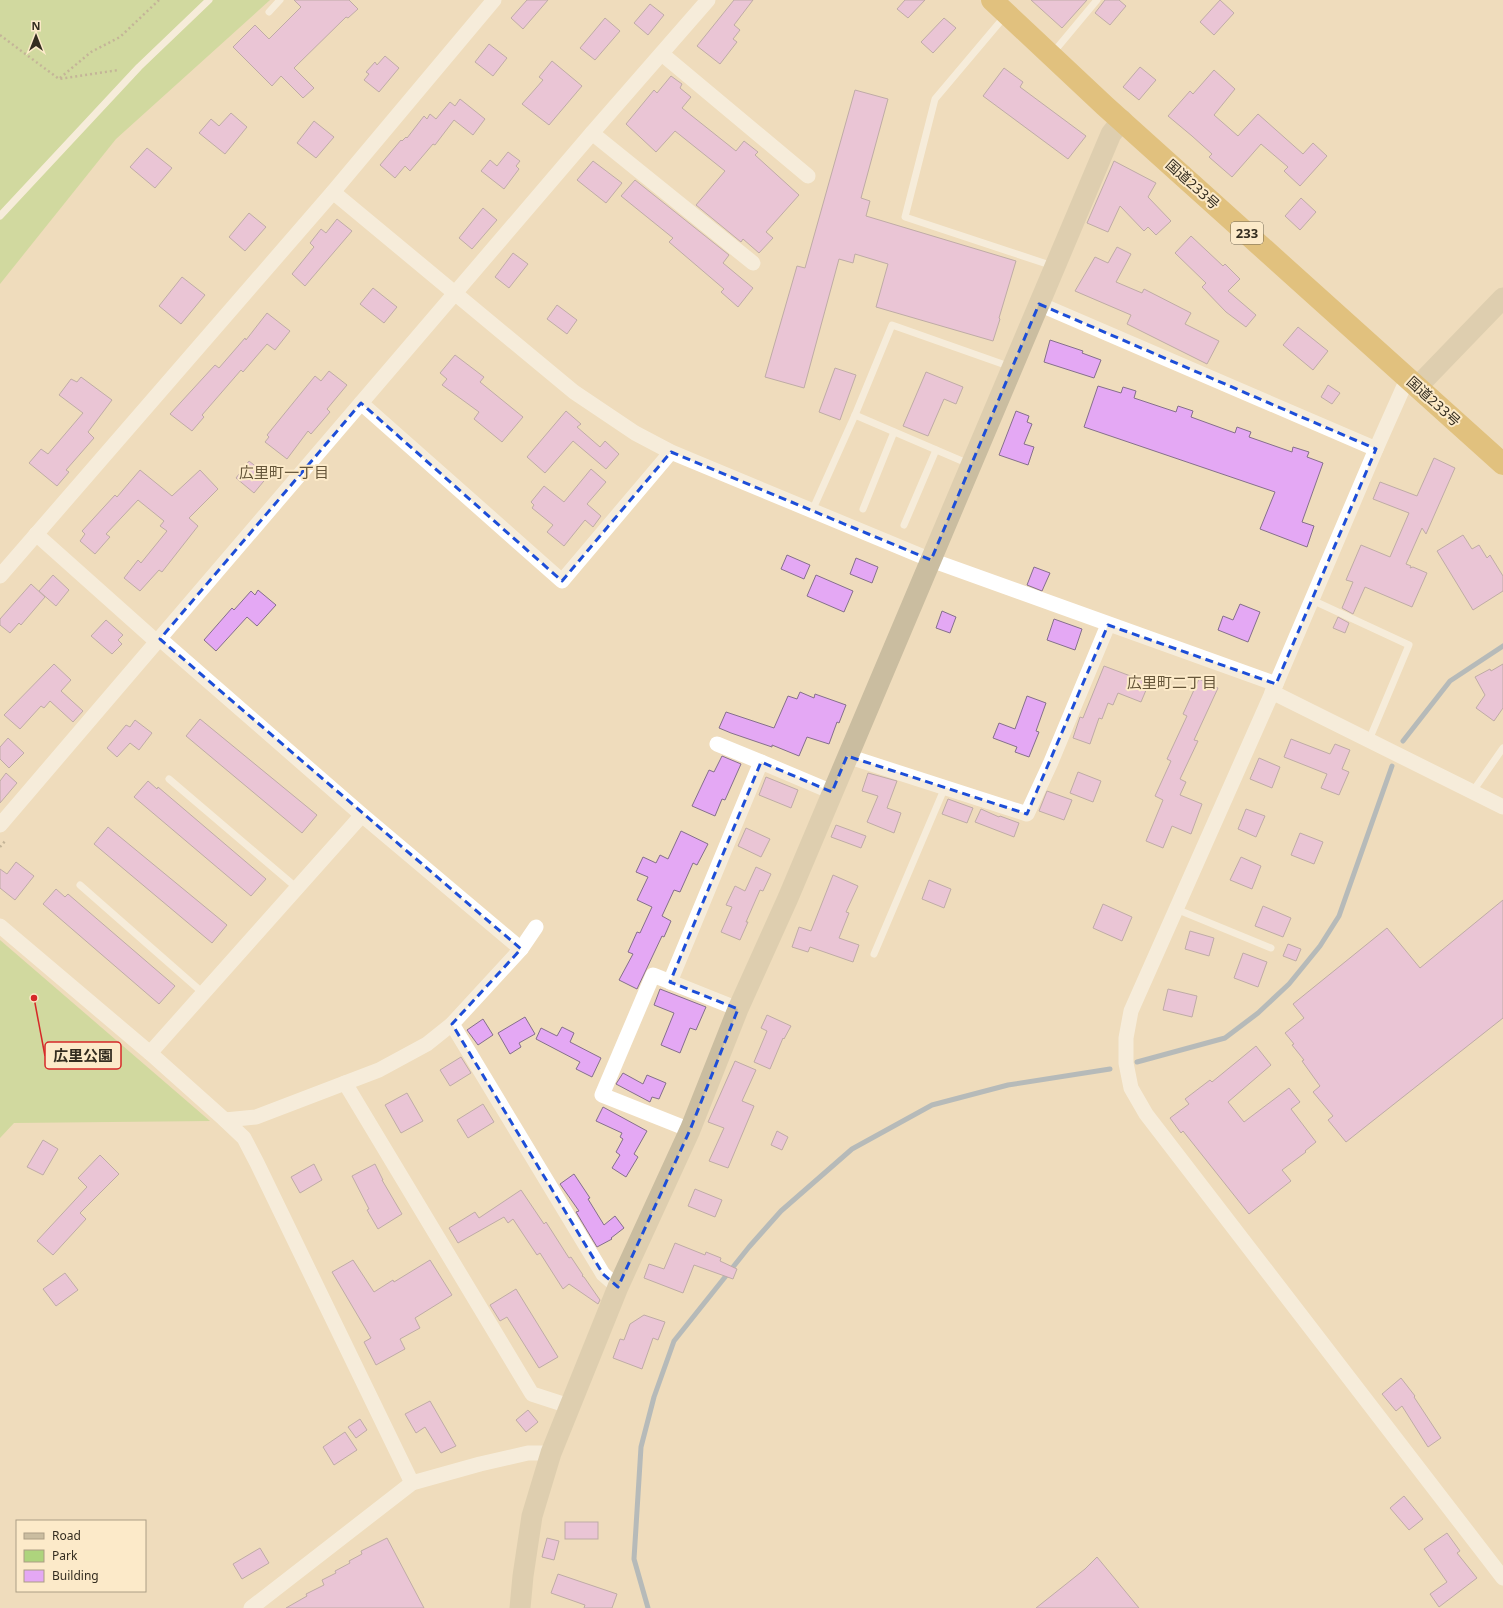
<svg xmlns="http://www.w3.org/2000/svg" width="1503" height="1608" font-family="'Noto Sans','Noto Sans JP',sans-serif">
<rect width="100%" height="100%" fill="#efdcbc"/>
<g fill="#aed47d">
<path d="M0 0H270L116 139 0 284Z"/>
<path d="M0 940 210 1121 14 1123 0 1138Z"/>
</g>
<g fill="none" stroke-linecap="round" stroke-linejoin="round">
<g stroke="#7291b6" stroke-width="5">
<path d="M1403 741 1450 681 1503 646"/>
<path d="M1137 1062 1225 1038 1258 1013 1289 984 1320 946 1339 916 1392 766"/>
<path d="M648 1608 634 1559 641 1447 654 1397 674 1341 749 1247 781 1211 852 1149 932 1105 1008 1085 1110 1069"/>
</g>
</g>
<g fill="#e4a8f4" stroke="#85708b">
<path d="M294 0H349L358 9 348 18 346 17 294 68 314 88 303 98 281 76 272 86 233 47 255 25 269 39 301 7Z"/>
<path d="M527 0H548L523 29 511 18Z"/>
<path d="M734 0H753L734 25 740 30 733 39 737 42 720 64 697 46Z"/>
<path d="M905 0H925L908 18 897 9Z"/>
<path d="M1031 0H1087L1062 28Z"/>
<path d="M1105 0H1119L1126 6 1110 25 1095 13Z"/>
<path d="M1220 0 1234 13 1214 35 1200 22Z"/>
<path d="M650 4 664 15 648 35 634 23Z"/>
<path d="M605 18 620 31 595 60 580 48Z"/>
<path d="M944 18 956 28 933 53 921 42Z"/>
<path d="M489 44 507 58 493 76 475 62Z"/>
<path d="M385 56 399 68 379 92 364 80 369 74 366 72 375 62 377 65Z"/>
<path d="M552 61 582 86 549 125 522 104 543 80 539 77Z"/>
<path d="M1140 67 1156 80 1139 100 1123 87Z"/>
<path d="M1004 68 1023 82 1020 87 1086 136 1068 159 983 96Z"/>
<path d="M1214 70 1235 89 1214 115 1238 136 1258 114 1303 154 1313 143 1327 156 1300 186 1284 171 1288 167 1261 144 1232 177 1209 157 1212 154 1192 136 1168 116 1190 91 1193 94Z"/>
<path d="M671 76 682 84 680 88 691 97 682 108 736 151 744 141 758 152 755 155 799 195 766 232 773 238 759 253 743 239 741 242 696 205 725 171 675 131 656 152 626 124 654 90 657 93Z"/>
<path d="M855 90 888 99 861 198 870 201 866 216 1016 261 999 318 1000 319 993 341 876 307 888 264 855 254 853 263 839 259 804 388 765 377 797 266 805 268Z"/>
<path d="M460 99 485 119 473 135 454 120 435 145 433 144 410 171 405 166 395 178 380 165 401 140 402 141 406 137 407 138 424 116 427 119 430 114 436 119 450 102 455 106Z"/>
<path d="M231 113 247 127 225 154 199 133 211 119 219 126Z"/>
<path d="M314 121 334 137 316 158 297 143Z"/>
<path d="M147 148 172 168 155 188 130 167Z"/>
<path d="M508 152 520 161 516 166 519 169 504 189 481 171 490 160 497 166Z"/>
<path d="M593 161 622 183 606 203 577 180Z"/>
<path d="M1114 161 1156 183 1148 197 1171 221 1156 235 1148 227 1144 231 1120 206 1108 232 1087 223Z"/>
<path d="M635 180 729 255 723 263 753 288 738 307 721 292 724 289 669 242 673 238 621 196Z"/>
<path d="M1301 198 1316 212 1300 230 1285 216Z"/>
<path d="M483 208 497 220 472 249 459 238Z"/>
<path d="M249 213 266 227 245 251 229 237Z"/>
<path d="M337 219 352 231 305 286 292 274 314 247 310 243 321 229 326 233Z"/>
<path d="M1191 236 1223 266 1225 264 1240 279 1228 291 1256 315 1246 327 1226 312 1202 287 1206 283 1175 253Z"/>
<path d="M1117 247 1131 254 1116 282 1142 293 1144 289 1191 313 1185 324 1219 341 1207 364 1127 324 1131 315 1075 291 1095 257 1108 263Z"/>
<path d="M513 253 528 264 509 288 495 277Z"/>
<path d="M182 277 205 295 181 324 159 306Z"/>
<path d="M373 288 397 307 384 323 360 304Z"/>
<path d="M557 305 577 320 567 334 547 319Z"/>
<path d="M267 313 290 331 275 350 267 344 243 372 241 370 202 415 204 417 192 431 170 414 215 365 219 368 245 338 246 340Z"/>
<path d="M1298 327 1328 351 1313 370 1283 345Z"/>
<path d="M1050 340 1083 351 1082 353 1101 360 1094 378 1044 362Z"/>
<path d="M455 355 484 377 480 382 523 417 502 442 474 419 479 412 442 385 447 379 440 373Z"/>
<path d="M835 368 856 375 840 420 819 412Z"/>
<path d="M329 371 347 385 327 409 330 412 311 434 308 431 287 459 265 442 269 437 267 435 315 376 321 381Z"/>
<path d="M926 372 963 387 956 404 944 399 928 436 903 426Z"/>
<path d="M81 377 112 400 88 432 94 438 66 470 69 472 57 486 29 463 41 449 48 454 83 413 59 395 71 379 77 382Z"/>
<path d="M1328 385 1340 393 1332 404 1321 397Z"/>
<path d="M1098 386 1121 393 1123 387 1136 391 1134 398 1176 412 1178 406 1193 411 1191 417 1235 433 1237 427 1251 432 1249 437 1292 452 1293 447 1309 452 1307 457 1323 463 1302 522 1314 526 1307 547 1260 529 1275 492 1084 427Z"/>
<path d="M566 411 581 424 577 427 600 447 605 441 619 454 606 469 573 441 545 473 527 457Z"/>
<path d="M1016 411 1029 416 1027 422 1032 424 1024 444 1034 447 1028 465 999 455Z"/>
<path d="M1434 458 1455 468 1426 534 1422 528 1406 564 1411 566 1410 568 1413 567 1427 573 1412 607 1365 587 1353 614 1342 608 1353 582 1346 580 1361 545 1390 557 1409 513 1373 499 1380 482 1417 496Z"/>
<path d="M249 461 268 476 254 493 236 478Z"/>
<path d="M591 469 606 482 587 504 601 516 593 527 585 520 564 546 547 532 553 525 532 508 534 505 531 502 544 486 564 502Z"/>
<path d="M140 470 172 496 200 470 218 489 189 518 198 526 162 572 159 570 140 591 124 578 138 560 141 563 167 531 160 526 164 521 138 500 106 534 110 537 95 554 80 541 85 534 82 531 115 495 117 497Z"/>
<path d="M1463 535 1472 549 1479 545 1487 558 1490 555 1503 576V591L1473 610 1437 551Z"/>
<path d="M787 555 810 565 804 579 781 569Z"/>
<path d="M856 558 878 567 872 583 850 574Z"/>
<path d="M1034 567 1050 573 1042 591 1027 585Z"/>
<path d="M53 575 69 590 56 606 39 591Z"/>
<path d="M816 575 853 591 844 612 807 596Z"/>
<path d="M31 584 45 597 21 625 19 623 10 633 0 625V619Z"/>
<path d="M258 590 276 605 257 626 247 617 216 651 204 640 232 608 234 610 251 591 255 595Z"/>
<path d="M1240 604 1260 612 1248 642 1218 630 1223 616 1233 620Z"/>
<path d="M942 611 956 617 950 633 936 628Z"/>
<path d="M1338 617 1349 623 1345 633 1333 628Z"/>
<path d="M1054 619 1082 629 1075 650 1047 640Z"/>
<path d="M106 620 123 635 118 640 122 644 112 654 91 636Z"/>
<path d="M54 664 71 680 61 691 83 711 73 722 50 701 44 708 41 706 20 729 4 715Z"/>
<path d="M1503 664V708L1494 721 1476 708 1485 695 1475 677 1490 669 1491 671Z"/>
<path d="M1104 666 1149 683 1141 702 1118 693 1113 705 1108 703 1102 719 1099 718 1090 744 1073 738 1080 717 1083 718Z"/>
<path d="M1199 679 1218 688 1194 740 1198 741 1180 779 1186 782 1180 795 1202 804 1191 834 1172 826 1163 848 1146 841 1163 800 1155 796 1171 761 1167 759 1187 716 1183 714Z"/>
<path d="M800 692 814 698 815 694 846 705 839 723 837 722 829 744 807 737 799 756 772 745V747L731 733 719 728 726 712 774 728 788 696 797 699Z"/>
<path d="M1027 696 1046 703 1036 731 1039 732 1029 757 1015 752 1017 747 993 738 999 723 1015 729Z"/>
<path d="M200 719 317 815 302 833 186 736Z"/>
<path d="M135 720 152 733 139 750 130 743 117 757 107 748 126 725 130 727Z"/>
<path d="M8 738 24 753 9 768 0 759V747Z"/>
<path d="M1291 739 1330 754 1335 744 1350 750 1342 769 1349 772 1339 795 1321 788 1327 774 1284 757Z"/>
<path d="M722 756 741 764 725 800 722 799 715 816 692 806 709 770 714 772Z"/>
<path d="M1259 758 1280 767 1272 788 1250 779Z"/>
<path d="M1078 772 1101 781 1093 802 1070 793Z"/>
<path d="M6 773 17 783 0 803V781Z"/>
<path d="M868 773 897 781 887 808 901 813 894 833 867 822 878 796 862 791Z"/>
<path d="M766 777 798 790 791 808 759 795Z"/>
<path d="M148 781 157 789 158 787 266 879 251 896 134 797Z"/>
<path d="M1047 791 1072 800 1064 820 1039 811Z"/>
<path d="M948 799 973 808 967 823 942 814Z"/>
<path d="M981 809 999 817 1000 816 1019 823 1014 837 975 822Z"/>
<path d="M1246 809 1265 816 1256 837 1238 829Z"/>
<path d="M836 825 866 836 861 848 831 837Z"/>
<path d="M108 827 227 925 212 943 94 844Z"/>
<path d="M746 828 770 839 761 857 738 846Z"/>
<path d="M681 831 708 844 697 865 693 863 680 892 674 890 662 916 671 921 664 937 662 936 637 989 619 980 633 954 628 952 637 932 640 933 652 907 637 900 648 877 636 872 643 857 656 863 660 855 668 859Z"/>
<path d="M1300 833 1323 842 1314 864 1291 855Z"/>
<path d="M1241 857 1261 866 1252 889 1230 880Z"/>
<path d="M16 862 34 876 15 900 0 888V869L7 874Z"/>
<path d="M756 867 771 874 763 891 760 890 746 922H748L740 940 721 932 732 907 726 905 735 886 745 891Z"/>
<path d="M833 875 858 886 846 912 849 913 839 938 859 945 853 962 810 947 808 952 792 947 799 927 811 931Z"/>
<path d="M929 880 951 889 944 908 922 899Z"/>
<path d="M56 889 65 897 68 894 175 986 159 1004 43 904Z"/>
<path d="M1503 900V1018L1346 1142 1328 1120 1333 1116 1313 1092 1320 1086 1302 1061 1304 1060 1292 1045 1294 1044 1285 1033 1304 1018 1293 1004 1387 928 1420 968Z"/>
<path d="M1103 904 1132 917 1122 941 1093 928Z"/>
<path d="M1263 906 1291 918 1283 937 1255 926Z"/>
<path d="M1190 931 1214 938 1209 956 1185 949Z"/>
<path d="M1288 944 1301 949 1296 961 1283 956Z"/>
<path d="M1243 953 1267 962 1258 987 1234 978Z"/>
<path d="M660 989 706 1007 696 1030 690 1028 680 1053 661 1045 674 1013 654 1005Z"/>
<path d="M1168 989 1197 996 1192 1017 1163 1010Z"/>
<path d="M767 1015 791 1026 784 1039 783 1038 770 1069 754 1062 767 1031 761 1028Z"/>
<path d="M525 1017 535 1034 519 1043 521 1047 510 1054 498 1033Z"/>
<path d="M483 1019 493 1035 478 1045 467 1030Z"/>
<path d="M562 1027 574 1033 570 1042 601 1058 592 1077 576 1069 580 1062 536 1039 541 1028 557 1036Z"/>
<path d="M1256 1046 1271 1065 1228 1102 1244 1122 1289 1088 1300 1102 1291 1109 1316 1142 1305 1151 1306 1152 1282 1170 1291 1181 1249 1214 1183 1131 1181 1133 1170 1118 1189 1104 1185 1099 1210 1080 1212 1082Z"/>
<path d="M461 1057 471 1073 450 1086 440 1070Z"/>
<path d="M735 1061 756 1070 742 1101 754 1106 728 1168 709 1161 724 1128 708 1122Z"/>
<path d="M623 1073 643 1084 647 1075 666 1083 659 1099 652 1097 650 1102 616 1084Z"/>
<path d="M407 1093 423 1121 401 1133 385 1105Z"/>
<path d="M483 1104 494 1122 468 1138 457 1120Z"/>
<path d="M603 1107 647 1131 634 1154 638 1157 626 1177 612 1168 620 1155 616 1152 623 1139 620 1137 622 1133 596 1121Z"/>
<path d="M777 1131 788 1137 782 1150 771 1145Z"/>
<path d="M43 1140 58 1149 43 1175 27 1167Z"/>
<path d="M100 1155 119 1174 80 1213 86 1219 53 1255 37 1241 87 1187 78 1178Z"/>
<path d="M314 1164 322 1180 300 1193 291 1177Z"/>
<path d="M375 1164 383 1180H382L402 1214 378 1229 367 1210 369 1209 352 1176Z"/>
<path d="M574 1174 590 1198 588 1199 604 1225 615 1216 624 1228 611 1238 612 1239 597 1247 576 1212 579 1211 560 1184Z"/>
<path d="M695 1189 722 1200 715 1217 688 1206Z"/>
<path d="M521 1190 544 1224 546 1222 569 1258 571 1257 583 1275 582 1276 584 1277 600 1300 598 1304 569 1284 563 1289 540 1253 537 1255 513 1219 508 1223 504 1217 458 1243 449 1228 475 1212 479 1218Z"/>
<path d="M675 1243 705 1255 706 1252 721 1258 720 1261 737 1269 733 1279 694 1265 683 1293 644 1278 649 1264 664 1269Z"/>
<path d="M353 1260 374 1292 393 1280 394 1282 430 1260 452 1295 415 1318 420 1328 400 1339 405 1349 376 1365 364 1342 371 1338 332 1272Z"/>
<path d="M65 1273 78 1290 56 1306 43 1289Z"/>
<path d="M516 1289 558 1357 539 1368 507 1317 500 1321 490 1305Z"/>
<path d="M644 1315 665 1322 658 1340 653 1338 642 1369 613 1358 620 1339 624 1340 630 1324Z"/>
<path d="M1401 1378 1415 1396 1414 1397 1441 1438 1428 1447 1402 1406 1396 1411 1382 1394Z"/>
<path d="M430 1401 456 1446 441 1453 425 1427 416 1433 405 1414Z"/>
<path d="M528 1410 538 1422 526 1432 516 1420Z"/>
<path d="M360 1419 367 1430 356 1438 348 1427Z"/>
<path d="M345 1432 357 1450 334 1465 323 1447Z"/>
<path d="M1404 1496 1423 1519 1409 1530 1390 1508Z"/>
<rect x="565" y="1522" width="33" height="17"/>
<path d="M1447 1533 1460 1551 1457 1553 1477 1578 1439 1607 1430 1594 1447 1582 1424 1549Z"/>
<path d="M387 1538 424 1608H286L307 1596 306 1594 324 1585 322 1580 336 1573 335 1571 350 1563 349 1561 362 1554 361 1551Z"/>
<path d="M547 1538 559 1541 554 1560 542 1557Z"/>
<path d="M260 1548 269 1563 242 1579 233 1564Z"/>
<path d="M1097 1557 1139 1608H1036L1085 1569Z"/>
<path d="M558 1574 617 1594 612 1608H584L585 1605 551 1593Z"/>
</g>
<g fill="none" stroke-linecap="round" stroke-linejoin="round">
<g stroke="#90846d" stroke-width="2.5" stroke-dasharray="2 3" stroke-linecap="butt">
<path d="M0 35 59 79 119 70"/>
<path d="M60 78 91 52 120 37 159 0"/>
<path d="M0 847 6 840"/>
</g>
<g stroke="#fff" stroke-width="7">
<path d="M269 12 280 0"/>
<path d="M1005 16 935 99 905 217 1053 266"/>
<path d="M1052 54 1097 0"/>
<path d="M0 216 139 67 209 0"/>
<path d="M855 415 969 464"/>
<path d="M863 509 894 432"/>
<path d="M812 511 855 415 892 325 1011 367"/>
<path d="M904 525 936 450"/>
<path d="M1312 600 1409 645 1369 740"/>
<path d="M169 779 297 888"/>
<path d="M1473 791 1503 748"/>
<path d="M80 885 203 993"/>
<path d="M1176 909 1271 948"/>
<path d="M874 954 945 787"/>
</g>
<g stroke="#fff" stroke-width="15">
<path d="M662 54 808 176"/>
<path d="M592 133 753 263"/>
<path d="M333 192 574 392 635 433 671 452 931 560 1276 684"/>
<path d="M1039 304 1376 449"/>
<path d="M1408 377 1376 449 1276 684 1131 1011 1126 1038V1063L1131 1088 1146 1114 1503 1578"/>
<path d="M361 403 562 581 671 452"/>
<path d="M36 534 157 642"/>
<path d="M0 576 333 192 494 0"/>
<path d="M160 639 362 815 521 949"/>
<path d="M1272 692 1503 807"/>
<path d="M717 744 761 762"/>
<path d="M847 756 1027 814 1051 762 1108 625"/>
<path d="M0 825 592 133 708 0"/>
<path d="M0 926 150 1053 225 1120 244 1138 257 1163 412 1483"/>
<path d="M670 982 761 762 832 792"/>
<path d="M452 1024 603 1274 618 1287"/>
<path d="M150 1053 362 815"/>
<path d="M345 1083 532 1394 569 1406"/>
<path d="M225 1120 256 1117 379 1070 427 1044 452 1024 521 949 536 927"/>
<path d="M690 1130 602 1095 653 975 738 1009"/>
<path d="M251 1608 412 1483 480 1464 528 1453H551"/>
</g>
<g stroke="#cabda0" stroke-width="21">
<path d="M1418 386 1503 298"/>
<path d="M520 1608 523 1576 532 1516 551 1453 618 1287 690 1130 738 1009 788 898 1111 134 1122 120"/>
</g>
<path stroke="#d0a033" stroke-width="22" d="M992 0 1105 106 1503 464"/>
</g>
<path d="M0 0H1503V1608H0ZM1039 304 1376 449 1276 684 1108 625 1027 814 847 756 832 792 761 762 670 982 738 1009 690 1130 618 1287 603 1274 452 1024 521 949 160 639 361 403 562 581 671 452 931 560Z" fill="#efdcbc" fill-opacity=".55" fill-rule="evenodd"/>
<path fill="none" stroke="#1d4ed8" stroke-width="3" stroke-dasharray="8 5" stroke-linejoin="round" d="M1039 304 1376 449 1276 684 1108 625 1027 814 847 756 832 792 761 762 670 982 738 1009 690 1130 618 1287 603 1274 452 1024 521 949 160 639 361 403 562 581 671 452 931 560Z"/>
<g text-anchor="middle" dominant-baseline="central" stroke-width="4" stroke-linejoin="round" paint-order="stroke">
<rect fill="#fceac9" stroke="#706653" stroke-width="1" x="1231" y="222" width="32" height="22" rx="3"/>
<g font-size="13" font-weight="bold" fill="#342d20">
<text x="1247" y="233">233</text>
</g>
<g font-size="14" fill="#342d20" stroke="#fceac9">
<text transform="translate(1193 184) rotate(42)">国道233号</text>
<text transform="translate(1434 401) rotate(42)">国道233号</text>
</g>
<g font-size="15" fill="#655539" stroke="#fceac9">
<text x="284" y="472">広里町一丁目</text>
<text x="1172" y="682">広里町二丁目</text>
</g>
</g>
<path fill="none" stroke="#d62828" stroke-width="1.5" d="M34 998L45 1056"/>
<circle fill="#d62828" stroke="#fceac9" stroke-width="1.5" cx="34" cy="998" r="4"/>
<rect fill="#fceac9" stroke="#d62828" stroke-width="1.5" x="45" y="1042" width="76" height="27" rx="4"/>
<g font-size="15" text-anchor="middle" font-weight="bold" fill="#342d20">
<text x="83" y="1061">広里公園</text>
</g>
<rect x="16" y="1520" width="130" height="72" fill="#fceac9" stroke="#ac9e85"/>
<rect x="24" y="1533" width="20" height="6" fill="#cabda0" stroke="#ac9e85"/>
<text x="52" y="1540" font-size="12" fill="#342d20">Road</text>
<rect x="24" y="1550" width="20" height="12" fill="#aed47d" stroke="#ac9e85"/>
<text x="52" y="1560" font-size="12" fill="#342d20">Park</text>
<rect x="24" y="1570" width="20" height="12" fill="#e4a8f4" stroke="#ac9e85"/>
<text x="52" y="1580" font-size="12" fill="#342d20">Building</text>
<g transform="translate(36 36)" stroke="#fceac9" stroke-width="3" paint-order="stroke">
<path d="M0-3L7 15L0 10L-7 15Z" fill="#342d20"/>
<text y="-6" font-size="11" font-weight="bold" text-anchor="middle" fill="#342d20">N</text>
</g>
</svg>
